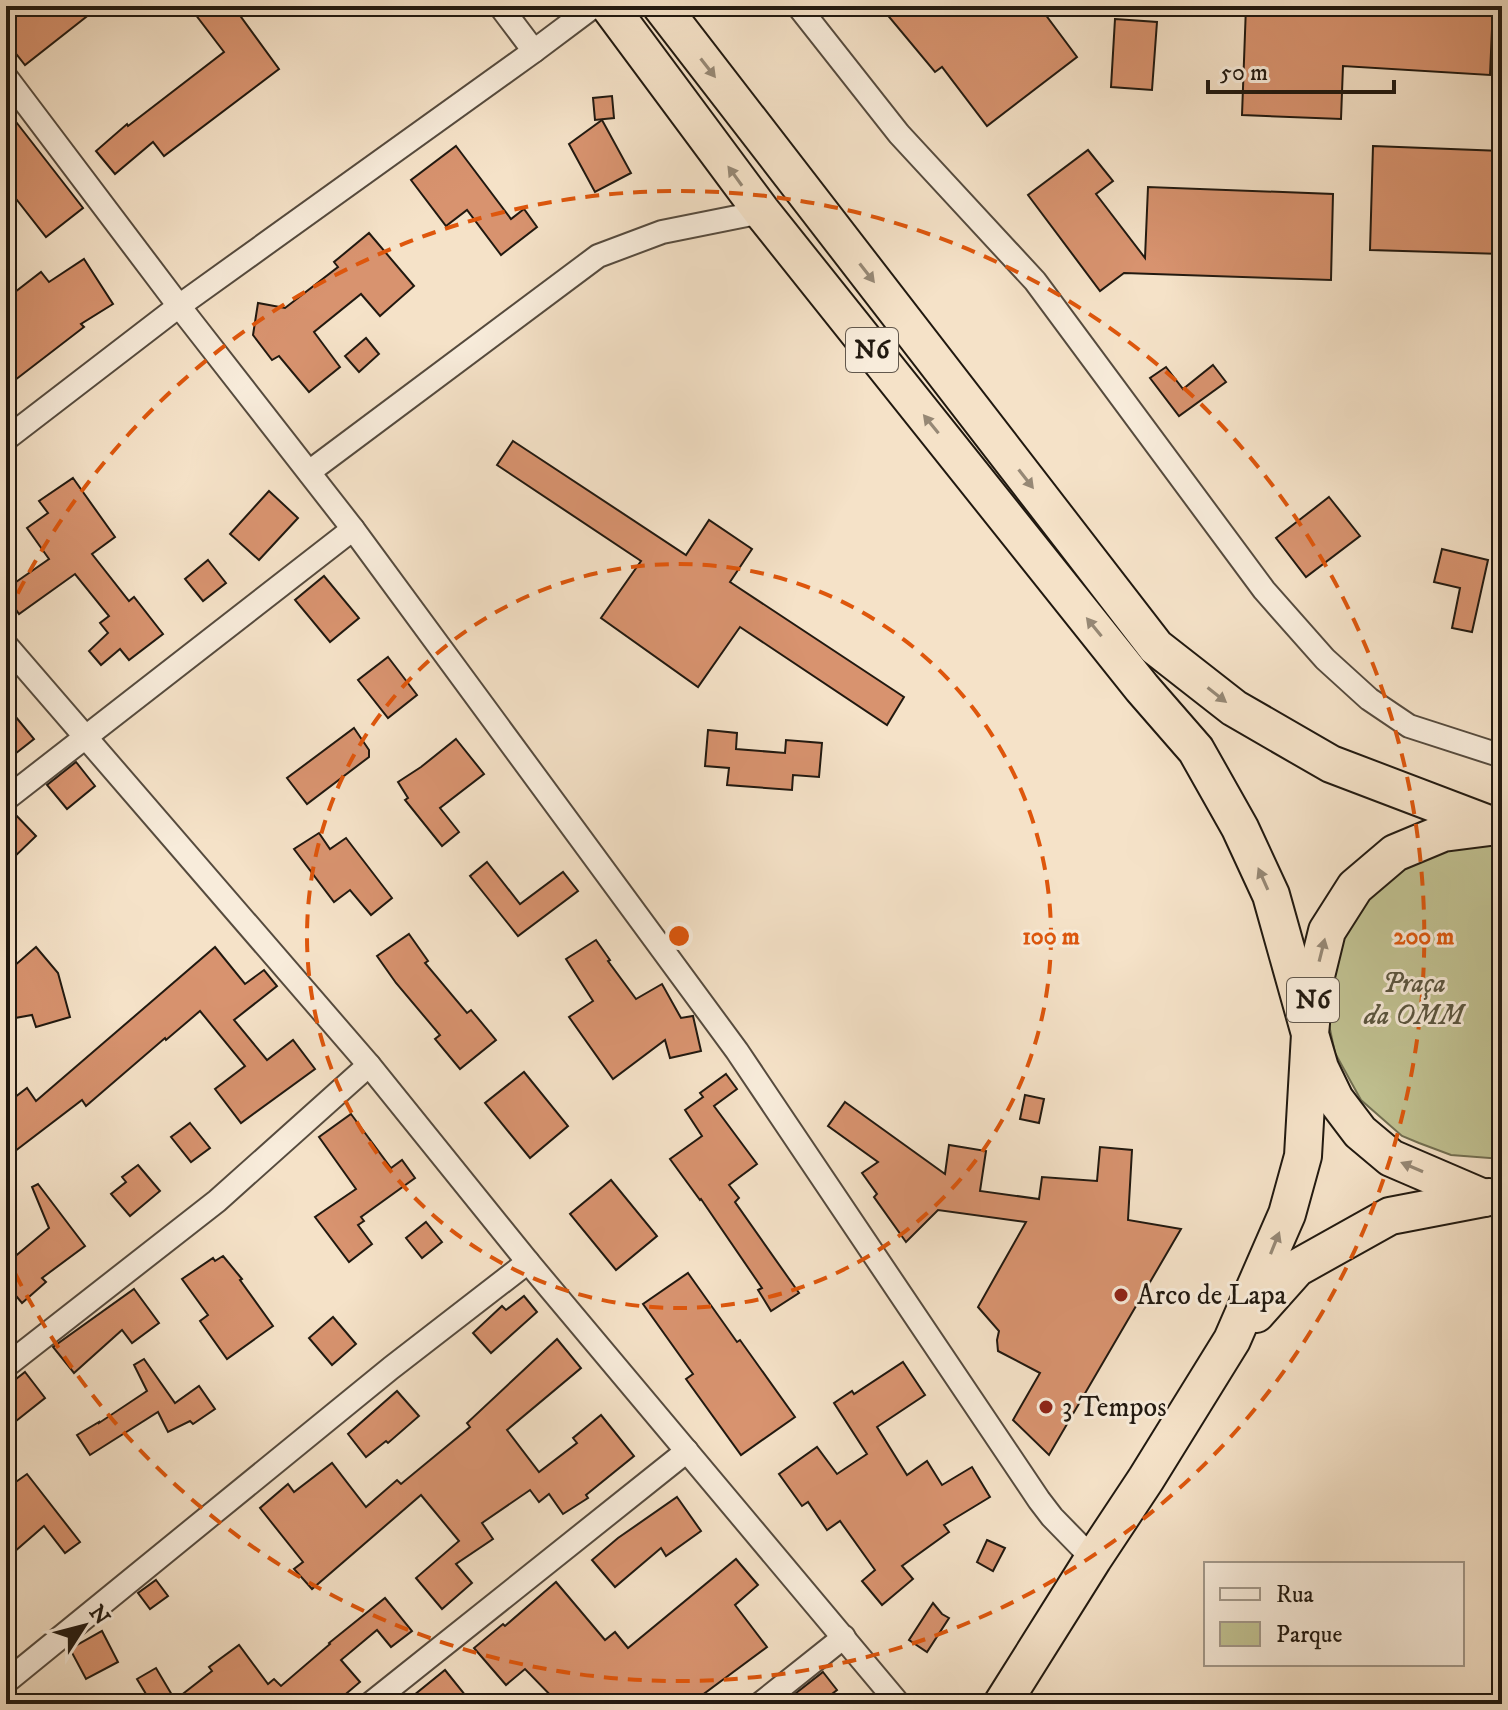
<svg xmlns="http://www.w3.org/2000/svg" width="1508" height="1710" font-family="'IM FELL DW Pica',serif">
<rect width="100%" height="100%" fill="#f5e2c8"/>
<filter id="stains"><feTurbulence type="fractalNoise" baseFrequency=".0025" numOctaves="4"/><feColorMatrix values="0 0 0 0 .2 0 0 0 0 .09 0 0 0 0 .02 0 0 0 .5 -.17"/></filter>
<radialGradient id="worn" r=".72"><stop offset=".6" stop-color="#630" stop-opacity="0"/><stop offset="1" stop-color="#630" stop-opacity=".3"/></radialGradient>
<path fill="#c1c292" stroke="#716e51" stroke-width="2" d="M1502 837V1159L1451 1155 1419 1143 1402 1136 1361 1100 1335 1053 1324 1001 1332 947 1396 863Z"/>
<g fill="#d8936f" stroke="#211910" stroke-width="2">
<path d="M22 6H100L25 65 6 41V18Z"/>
<path d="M189 6H233L279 69 164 156 153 142 115 174 96 151 127 124 128 126 224 52Z"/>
<path d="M880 6H1039L1077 57 987 126 942 67 935 72Z"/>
<path d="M1246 6H1493L1490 75 1343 66 1341 119 1242 115Z"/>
<path d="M1115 19 1157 22 1152 90 1111 87Z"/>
<path d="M612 96 614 118 595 120 593 98Z"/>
<path d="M6 109 83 208 46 237 6 186Z"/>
<path d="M602 120 631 173 595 192 569 144Z"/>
<path d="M456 146 511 219 524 209 537 227 501 255 467 210 446 226 411 180Z"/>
<path d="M1373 146 1502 151V254L1370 250Z"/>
<path d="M1088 150 1113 181 1096 194 1145 258 1148 187 1333 194 1331 280 1124 273 1100 291 1028 195Z"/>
<path d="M369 233 414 286 380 316 361 294 314 332 340 367 309 392 279 356 272 360 253 335 258 303 285 308 338 267 334 262Z"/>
<path d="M84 259 113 304 81 324 84 327 6 387V299L41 272 49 282Z"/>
<path d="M366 338 379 354 359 372 345 356Z"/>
<path d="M1213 365 1226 382 1179 416 1150 378 1166 367 1183 389Z"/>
<path d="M513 441 686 555 709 520 752 549 730 582 904 697 887 725 740 627 698 687 601 618 641 561 497 465Z"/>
<path d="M73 478 115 537 92 554 129 601 134 597 163 634 129 660 120 649 101 665 89 651 108 633 100 623 109 616 75 574 19 614 6 595V589L49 559 27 528 48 513 39 501Z"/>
<path d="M269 491 298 518 259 560 230 534Z"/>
<path d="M1329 497 1360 536 1306 577 1276 538Z"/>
<path d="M1442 549 1488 560 1472 632 1452 628 1460 588 1434 582Z"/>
<path d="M208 560 226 583 203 601 185 579Z"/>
<path d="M324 576 359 618 330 642 295 600Z"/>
<path d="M388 657 417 695 388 718 358 680Z"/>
<path d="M6 705 34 739 6 761Z"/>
<path d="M354 728 369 750V757L307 804 287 778Z"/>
<path d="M708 730 737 733 736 749 785 753 786 740 822 743 819 777 793 775 792 790 727 785 729 768 705 766Z"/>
<path d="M456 739 484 774 440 808 459 832 442 846 405 800 408 798 398 782 421 767Z"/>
<path d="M76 762 95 786 67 809 47 785Z"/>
<path d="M12 811 36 836 6 865V813Z"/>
<path d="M319 833 330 849 346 838 392 898 371 915 350 890 334 902 294 849Z"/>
<path d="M487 862 520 904 563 872 578 891 518 936 470 876Z"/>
<path d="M409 934 428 961 425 963 467 1013 471 1010 496 1040 460 1069 435 1039 440 1035 396 983 377 956Z"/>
<path d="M596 940 610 960 608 961 636 999 662 984 681 1018 693 1016 701 1051 670 1058 665 1040 613 1079 569 1017 593 1001 566 959Z"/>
<path d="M36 947 58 973 70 1017 36 1027 32 1015 15 1018 6 973Z"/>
<path d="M215 947 245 984 264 970 277 986 234 1020 267 1060 293 1040 315 1069 241 1123 215 1089 245 1066 200 1011 166 1040 165 1038 86 1106 82 1100 6 1158V1104L27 1088 36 1101Z"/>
<path d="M524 1072 568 1126 530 1158 485 1103Z"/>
<path d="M726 1074 737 1089 714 1106 757 1164 729 1185 739 1198 735 1202 799 1293 771 1311 758 1290 762 1288 701 1199 700 1200 670 1159 702 1136 685 1110 703 1097 700 1093Z"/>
<path d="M1025 1095 1044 1099 1039 1123 1020 1119Z"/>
<path d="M845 1102 945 1174 949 1145 986 1151 980 1191 1039 1199 1042 1177 1097 1181 1100 1147 1132 1150 1128 1220 1181 1229 1049 1455 1013 1420 1040 1373 998 1351 997 1340 999 1331 978 1307 1026 1222 938 1210 906 1242 874 1197 877 1194 862 1173 878 1162 828 1126Z"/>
<path d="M351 1114 391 1168 402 1160 415 1178 361 1217 364 1221 358 1225 372 1244 349 1262 315 1217 356 1189 319 1137Z"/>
<path d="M190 1123 210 1148 191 1162 171 1137Z"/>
<path d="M138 1165 160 1191 130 1216 111 1194 126 1182 122 1177Z"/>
<path d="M611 1180 657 1236 616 1270 570 1214Z"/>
<path d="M38 1184 85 1246 42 1278 46 1282 22 1303 6 1284V1264L49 1228 32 1187Z"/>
<path d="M426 1222 442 1242 422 1258 406 1238Z"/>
<path d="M223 1256 242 1279 240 1280 273 1326 227 1359 200 1321 208 1315 182 1279 213 1258 215 1261Z"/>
<path d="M688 1273 737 1342 740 1340 795 1417 741 1455 686 1379 693 1374 643 1304Z"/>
<path d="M134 1289 159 1323 132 1343 122 1330 74 1373 53 1347Z"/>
<path d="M524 1296 537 1312 491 1353 473 1333 502 1306 506 1310Z"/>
<path d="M333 1317 356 1344 332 1365 309 1338Z"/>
<path d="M557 1339 581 1368 507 1430 539 1472 577 1443 573 1438 601 1415 634 1456 586 1495 588 1498 563 1514 549 1494 539 1502 530 1490 482 1523 493 1539 456 1564 472 1583 442 1609 416 1578 459 1541 421 1495 312 1589 294 1569 303 1562 260 1508 288 1484 294 1492 332 1463 366 1507 397 1480 401 1484 470 1427 467 1423Z"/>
<path d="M144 1359 175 1403 199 1386 215 1409 193 1424 190 1421 168 1432 158 1412 90 1455 77 1435 99 1422V1423L147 1391 134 1365Z"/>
<path d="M903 1362 925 1395 877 1427 907 1475 927 1461 942 1485 972 1467 990 1497 944 1525 949 1532 902 1566 913 1579 882 1605 862 1581 875 1570 840 1521 827 1530 808 1502 802 1506 779 1474 817 1447 837 1474 867 1454 834 1403 852 1391 854 1394Z"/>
<path d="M25 1372 45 1398 6 1429V1387Z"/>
<path d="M397 1391 419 1416 388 1443 386 1441 366 1457 348 1434Z"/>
<path d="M27 1474 80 1542 65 1553 44 1526 6 1559V1489Z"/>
<path d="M677 1497 701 1531 666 1556 661 1548 615 1587 592 1560 618 1538Z"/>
<path d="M987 1540 1005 1548 993 1571 977 1562Z"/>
<path d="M736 1559 758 1585 735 1605 767 1647 701 1696 707 1704H559L525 1669 506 1685 474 1648 503 1624 505 1626 556 1582 605 1640 615 1632 628 1648Z"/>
<path d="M156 1580 168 1596 150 1609 138 1593Z"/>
<path d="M385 1598 412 1631 391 1647 377 1630 341 1660 360 1682 334 1704H152L137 1679 156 1668 175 1700 212 1671 209 1667 239 1645 268 1684 274 1679 281 1686 330 1644 329 1643Z"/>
<path d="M933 1603 942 1614 949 1618 927 1652 909 1640Z"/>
<path d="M102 1631 118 1662 86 1679 70 1649Z"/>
<path d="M445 1670 466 1696 456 1704H403Z"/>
<path d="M823 1672 837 1690 819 1704H782Z"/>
</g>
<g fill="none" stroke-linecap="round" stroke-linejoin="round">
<g stroke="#564b3e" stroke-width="26">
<g id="minor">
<path d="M500 6 534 51"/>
<path d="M798 6 899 134 1035 281 1264 590 1325 659 1369 699 1409 726 1502 756"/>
<path d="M6 77 179 306 353 529 737 1051 1039 1500 1052 1517 1093 1559"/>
<path d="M6 439 179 306 534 51 594 6"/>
<path d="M309 472 598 256 662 232 762 212"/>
<path d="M6 645 369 1065 528 1262 899 1704"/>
<path d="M6 799 353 529"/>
<path d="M6 1366 217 1201 369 1065"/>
<path d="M6 1682 391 1368 528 1262"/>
<path d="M370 1704 687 1451"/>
<path d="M760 1704 844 1637"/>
</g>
</g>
<g stroke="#211910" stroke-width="40">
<g id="trunk">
<path d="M609 6 762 212 1142 688 1196 750 1240 828 1271 895 1310 1034 1303 1156 1287 1214 1232 1340 1146 1479 1093 1559 1002 1704"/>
<path d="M661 6 1156 647 1234 708 1331 764 1494 826"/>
<path d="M1484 1198 1391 1158 1360 1132 1335 1099 1320 1068 1310 1034 1315 980 1327 931 1355 887 1395 853 1443 833 1490 827"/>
<path d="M1256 1314 1297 1268 1390 1216 1489 1197"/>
</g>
</g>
<use href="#minor" stroke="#f8ecdb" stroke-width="22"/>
<use href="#trunk" stroke="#f5e2c8" stroke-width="36"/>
</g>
<defs><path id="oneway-solid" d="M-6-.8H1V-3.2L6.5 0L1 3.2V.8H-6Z" transform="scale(2)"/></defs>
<g fill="#968875">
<use href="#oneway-solid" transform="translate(708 68) rotate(52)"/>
<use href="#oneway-solid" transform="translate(735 176) rotate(-126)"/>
<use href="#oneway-solid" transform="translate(867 273) rotate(52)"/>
<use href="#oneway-solid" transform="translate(931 424) rotate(-129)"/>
<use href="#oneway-solid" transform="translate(1026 479) rotate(52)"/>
<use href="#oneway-solid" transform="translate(1094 627) rotate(-129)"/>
<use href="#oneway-solid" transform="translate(1217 695) rotate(38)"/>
<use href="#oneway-solid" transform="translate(1263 879) rotate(-114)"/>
<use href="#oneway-solid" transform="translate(1322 950) rotate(-76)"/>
<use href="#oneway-solid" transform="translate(1412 1167) rotate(-157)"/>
<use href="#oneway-solid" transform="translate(1275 1243) rotate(-68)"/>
</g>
<g fill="none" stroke="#de560c" stroke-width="4" stroke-dasharray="14 10">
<circle cx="679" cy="936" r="372"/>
<path d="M7 615A745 745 0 1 1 7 1257"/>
</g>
<g fill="#8f2418" stroke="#f8ecdb" stroke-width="3">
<circle cx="1121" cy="1295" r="8"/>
<circle cx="1046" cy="1407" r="8"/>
</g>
<g text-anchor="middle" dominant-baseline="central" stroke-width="6" stroke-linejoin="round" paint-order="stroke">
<g fill="#f8ecdb" stroke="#62584d" stroke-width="2">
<rect x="846" y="328" width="52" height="44" rx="6"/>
<rect x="1287" y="978" width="52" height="44" rx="6"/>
</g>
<g font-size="26" font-weight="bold" fill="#211910">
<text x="872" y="350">N6</text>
<text x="1313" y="1000">N6</text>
</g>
<g font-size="28" font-style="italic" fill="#59543e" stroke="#f8ecdb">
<text x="1414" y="983">Praça<tspan x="1414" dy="32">da OMM</tspan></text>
</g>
<g font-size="28" fill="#211910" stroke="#f8ecdb" text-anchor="start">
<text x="1137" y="1295">Arco de Lapa</text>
<text x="1062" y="1407">3 Tempos</text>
</g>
</g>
<circle cx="679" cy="936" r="12" fill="#de560c" stroke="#f8ecdb" stroke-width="4"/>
<g font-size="24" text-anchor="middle" font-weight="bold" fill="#de560c" stroke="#f8ecdb" stroke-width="6" stroke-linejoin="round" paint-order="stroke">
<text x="1051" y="944">100 m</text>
<text x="1424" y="944">200 m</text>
</g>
<rect width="1508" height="1710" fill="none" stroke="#f5e2c8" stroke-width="32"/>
<rect x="8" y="8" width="1492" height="1694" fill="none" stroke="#211910" stroke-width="4"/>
<rect x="16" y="16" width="1476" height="1678" fill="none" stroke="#211910" stroke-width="2"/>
<rect x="1204" y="1562" width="260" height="104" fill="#f8ecdb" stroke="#a2988a" stroke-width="2"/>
<rect x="1220" y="1588" width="40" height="12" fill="#f8ecdb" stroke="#a2988a" stroke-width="2"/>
<text x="1276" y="1602" font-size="24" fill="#211910">Rua</text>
<rect x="1220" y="1622" width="40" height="24" fill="#c1c292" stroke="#a2988a" stroke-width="2"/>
<text x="1276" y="1642" font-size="24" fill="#211910">Parque</text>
<g transform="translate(84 1626) rotate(54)" stroke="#f8ecdb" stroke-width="6" paint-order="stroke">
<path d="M0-6L14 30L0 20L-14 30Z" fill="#211910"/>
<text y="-12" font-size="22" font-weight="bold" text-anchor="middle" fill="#211910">N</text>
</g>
<path d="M1208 80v12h186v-12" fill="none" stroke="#211910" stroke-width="4"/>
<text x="1220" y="80" font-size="24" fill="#211910" stroke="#f8ecdb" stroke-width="6" paint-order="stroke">50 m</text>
<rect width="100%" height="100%" filter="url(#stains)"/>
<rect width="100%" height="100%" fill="url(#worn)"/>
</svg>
